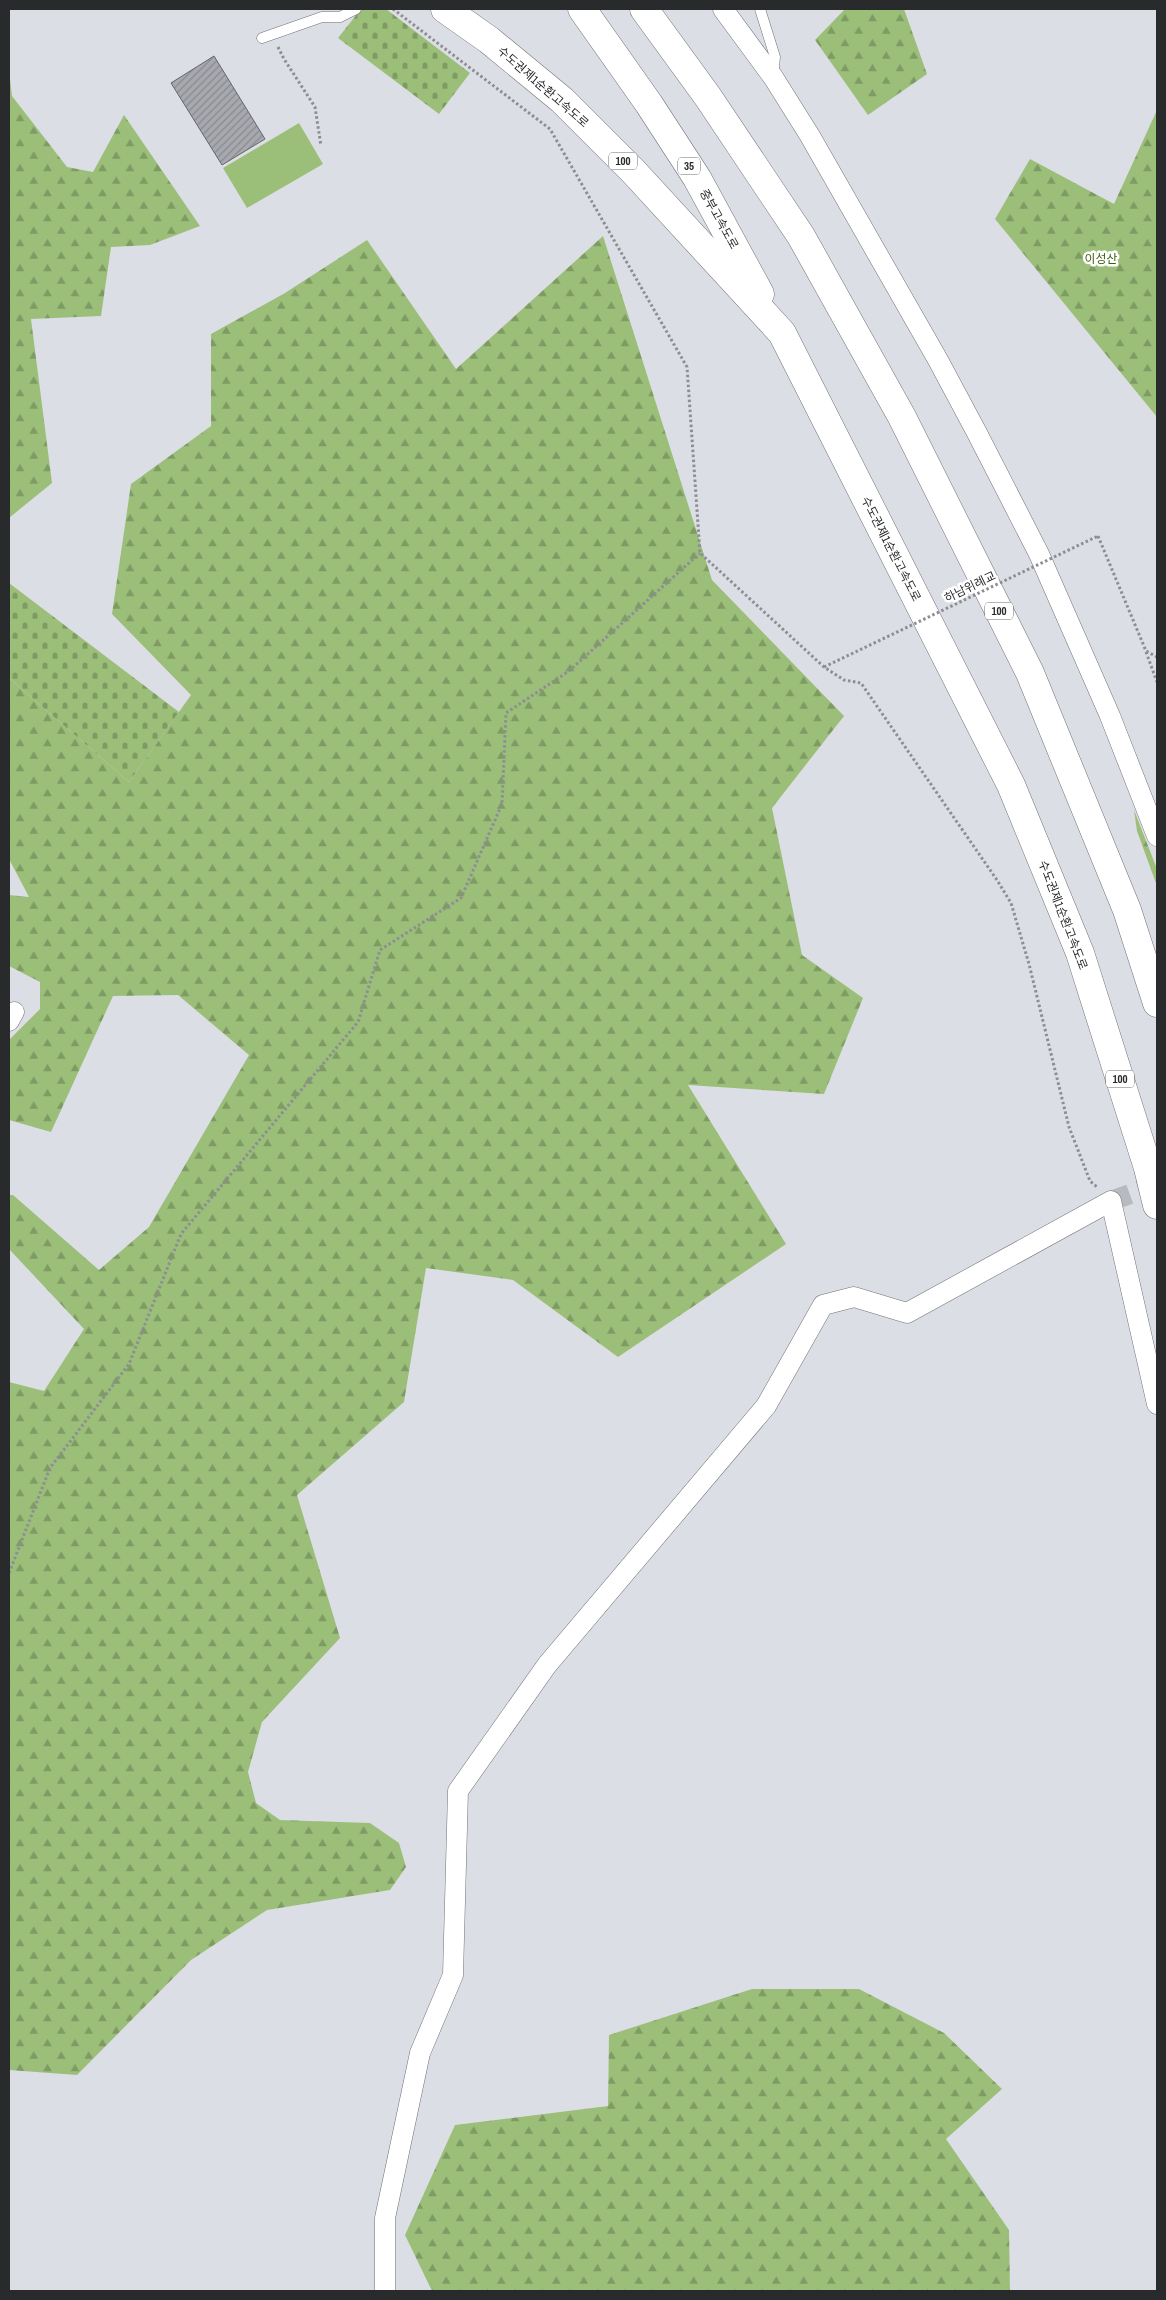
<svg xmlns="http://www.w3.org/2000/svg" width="1166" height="2300" font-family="'Archivo Narrow','Noto Sans KR',sans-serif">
<defs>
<pattern id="forest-firs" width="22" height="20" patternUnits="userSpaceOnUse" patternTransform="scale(1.25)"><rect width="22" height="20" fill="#9bbf79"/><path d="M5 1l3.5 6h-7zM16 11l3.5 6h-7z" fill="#7e9b63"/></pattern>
<pattern id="cemetery-stones" width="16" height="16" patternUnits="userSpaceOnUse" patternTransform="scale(1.25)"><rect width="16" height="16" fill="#9bbf79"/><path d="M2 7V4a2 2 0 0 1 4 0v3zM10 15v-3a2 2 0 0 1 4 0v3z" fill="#7e9b63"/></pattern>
<pattern id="building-hatch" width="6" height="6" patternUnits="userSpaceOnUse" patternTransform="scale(1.25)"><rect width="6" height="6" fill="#a7a9af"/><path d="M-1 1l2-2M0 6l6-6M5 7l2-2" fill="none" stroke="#888a8f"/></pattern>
</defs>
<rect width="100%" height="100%" fill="#dcdee5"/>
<g fill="url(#forest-firs)">
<path d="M845 9H904L927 74 868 115 815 40Z"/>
<path d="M9 70 12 96 67 167 93 172 124 115 200 226 150 245 111 247 101 316 31 319 52 483 9 518Z"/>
<path d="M1157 110V417L995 219 1030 159 1114 204Z"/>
<path d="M603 236 712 580 844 716 772 808 802 955 863 998 824 1094 688 1085 786 1244 618 1357 513 1280 426 1268 404 1402 297 1495 340 1638 262 1722 248 1772 256 1803 280 1820 370 1823 399 1843 406 1867 390 1890 267 1910 191 1960 77 2075 9 2070V1382L44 1391 84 1329 9 1249V1195H13L99 1270 149 1227 249 1055 178 995 113 996 51 1132 9 1120V1040L40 1009V982L9 966V895L29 897 9 859V678L129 782 191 695 112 614 131 484 211 426V334L285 293 367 240 456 369Z"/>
<path d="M1134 810 1157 869V886L1137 831Z"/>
<path d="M752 1989H859L944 2033 1002 2089 946 2139 1009 2230 1010 2291H432L405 2235 455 2125 608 2106 609 2035Z"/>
</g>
<g fill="url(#cemetery-stones)">
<path d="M361 9H386L470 73 439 114 338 38Z"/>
<path d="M9 583 179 712 129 782 9 678Z"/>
</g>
<path fill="#9bbf79" d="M299 123 323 164 247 208 223 168Z"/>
<path fill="url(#building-hatch)" stroke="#63666b" d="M214 56 265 139 222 165 171 83Z"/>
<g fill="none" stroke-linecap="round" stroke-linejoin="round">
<path stroke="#b8bac0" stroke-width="20" stroke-dasharray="20 10" stroke-linecap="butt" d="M1111 1201 1157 1184"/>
<g stroke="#717379" stroke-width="11">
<g id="lane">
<path d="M760 9 775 57 773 76"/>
<path d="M262 38 322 17H340L356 9"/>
</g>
</g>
<g stroke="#717379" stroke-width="21">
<g id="street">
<path d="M723 9 773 77 810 136 938 360 977 433 1039 554 1110 716 1157 836"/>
<path d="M9 1021 14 1012"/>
<path d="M385 2291V2218L420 2053 453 1975 458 1791 547 1665 766 1406 823 1305 854 1297 907 1313 1111 1201 1157 1404"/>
</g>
</g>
<g stroke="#717379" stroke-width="29">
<g id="highway">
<path d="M445 9 489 40 562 100 633 171 782 333 1011 785 1080 953 1148 1168 1157 1205"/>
<path d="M582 9 649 104 697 178 760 294"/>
<path d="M644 9 708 97 801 236 902 417 1030 673 1127 910 1157 1003"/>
</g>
</g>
<g stroke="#8d8e93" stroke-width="3" stroke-dasharray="2.5 2.5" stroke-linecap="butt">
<path d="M393 9 550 129 687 367 700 553 824 667 844 680 861 683 997 880 1011 903 1029 964 1069 1127 1090 1181 1097 1187"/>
<path d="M278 47 284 59 315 107 321 146"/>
<path d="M1098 536 1146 651 1157 657"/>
<path d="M1146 652 1157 682"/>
<path d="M9 1573 50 1468 129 1364 181 1234 358 1022 380 950 461 898 502 804 506 713 569 671 700 553"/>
</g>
<use href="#lane" stroke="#fff" stroke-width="10"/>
<use href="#street" stroke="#fff" stroke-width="20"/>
<use href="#highway" stroke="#fff" stroke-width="28"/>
<path stroke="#8d8e93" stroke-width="3" stroke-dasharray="2.5 2.5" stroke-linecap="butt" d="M824 667 1098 536"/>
</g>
<g text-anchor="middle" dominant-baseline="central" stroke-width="5" stroke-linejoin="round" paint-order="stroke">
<g fill="#fff" stroke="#696a6b" stroke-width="1">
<rect x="609" y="152.5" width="28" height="17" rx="4"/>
<rect x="678" y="157.5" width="22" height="17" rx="4"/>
<rect x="985" y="602.5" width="28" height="17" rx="4"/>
<rect x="1106" y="1070.5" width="28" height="17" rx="4"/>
</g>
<g font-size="11" font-weight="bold" fill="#292a2c">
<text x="623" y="161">100</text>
<text x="689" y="166">35</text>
<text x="999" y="611">100</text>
<text x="1120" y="1079">100</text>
</g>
<g font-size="12" fill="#292a2c" stroke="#fff">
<text transform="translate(543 87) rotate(41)">수도권제1순환고속도로</text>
<text transform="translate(719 219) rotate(61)">중부고속도로</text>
<text transform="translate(891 549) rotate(63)">수도권제1순환고속도로</text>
<text transform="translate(970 587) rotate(-26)">하남위례교</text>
<text transform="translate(1063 915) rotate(69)">수도권제1순환고속도로</text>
</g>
<g font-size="12" fill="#3d5d12" stroke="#fff">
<text x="1101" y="259">이성산</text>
</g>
</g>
<rect width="1166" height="2300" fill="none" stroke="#292a2c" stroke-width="20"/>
</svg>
